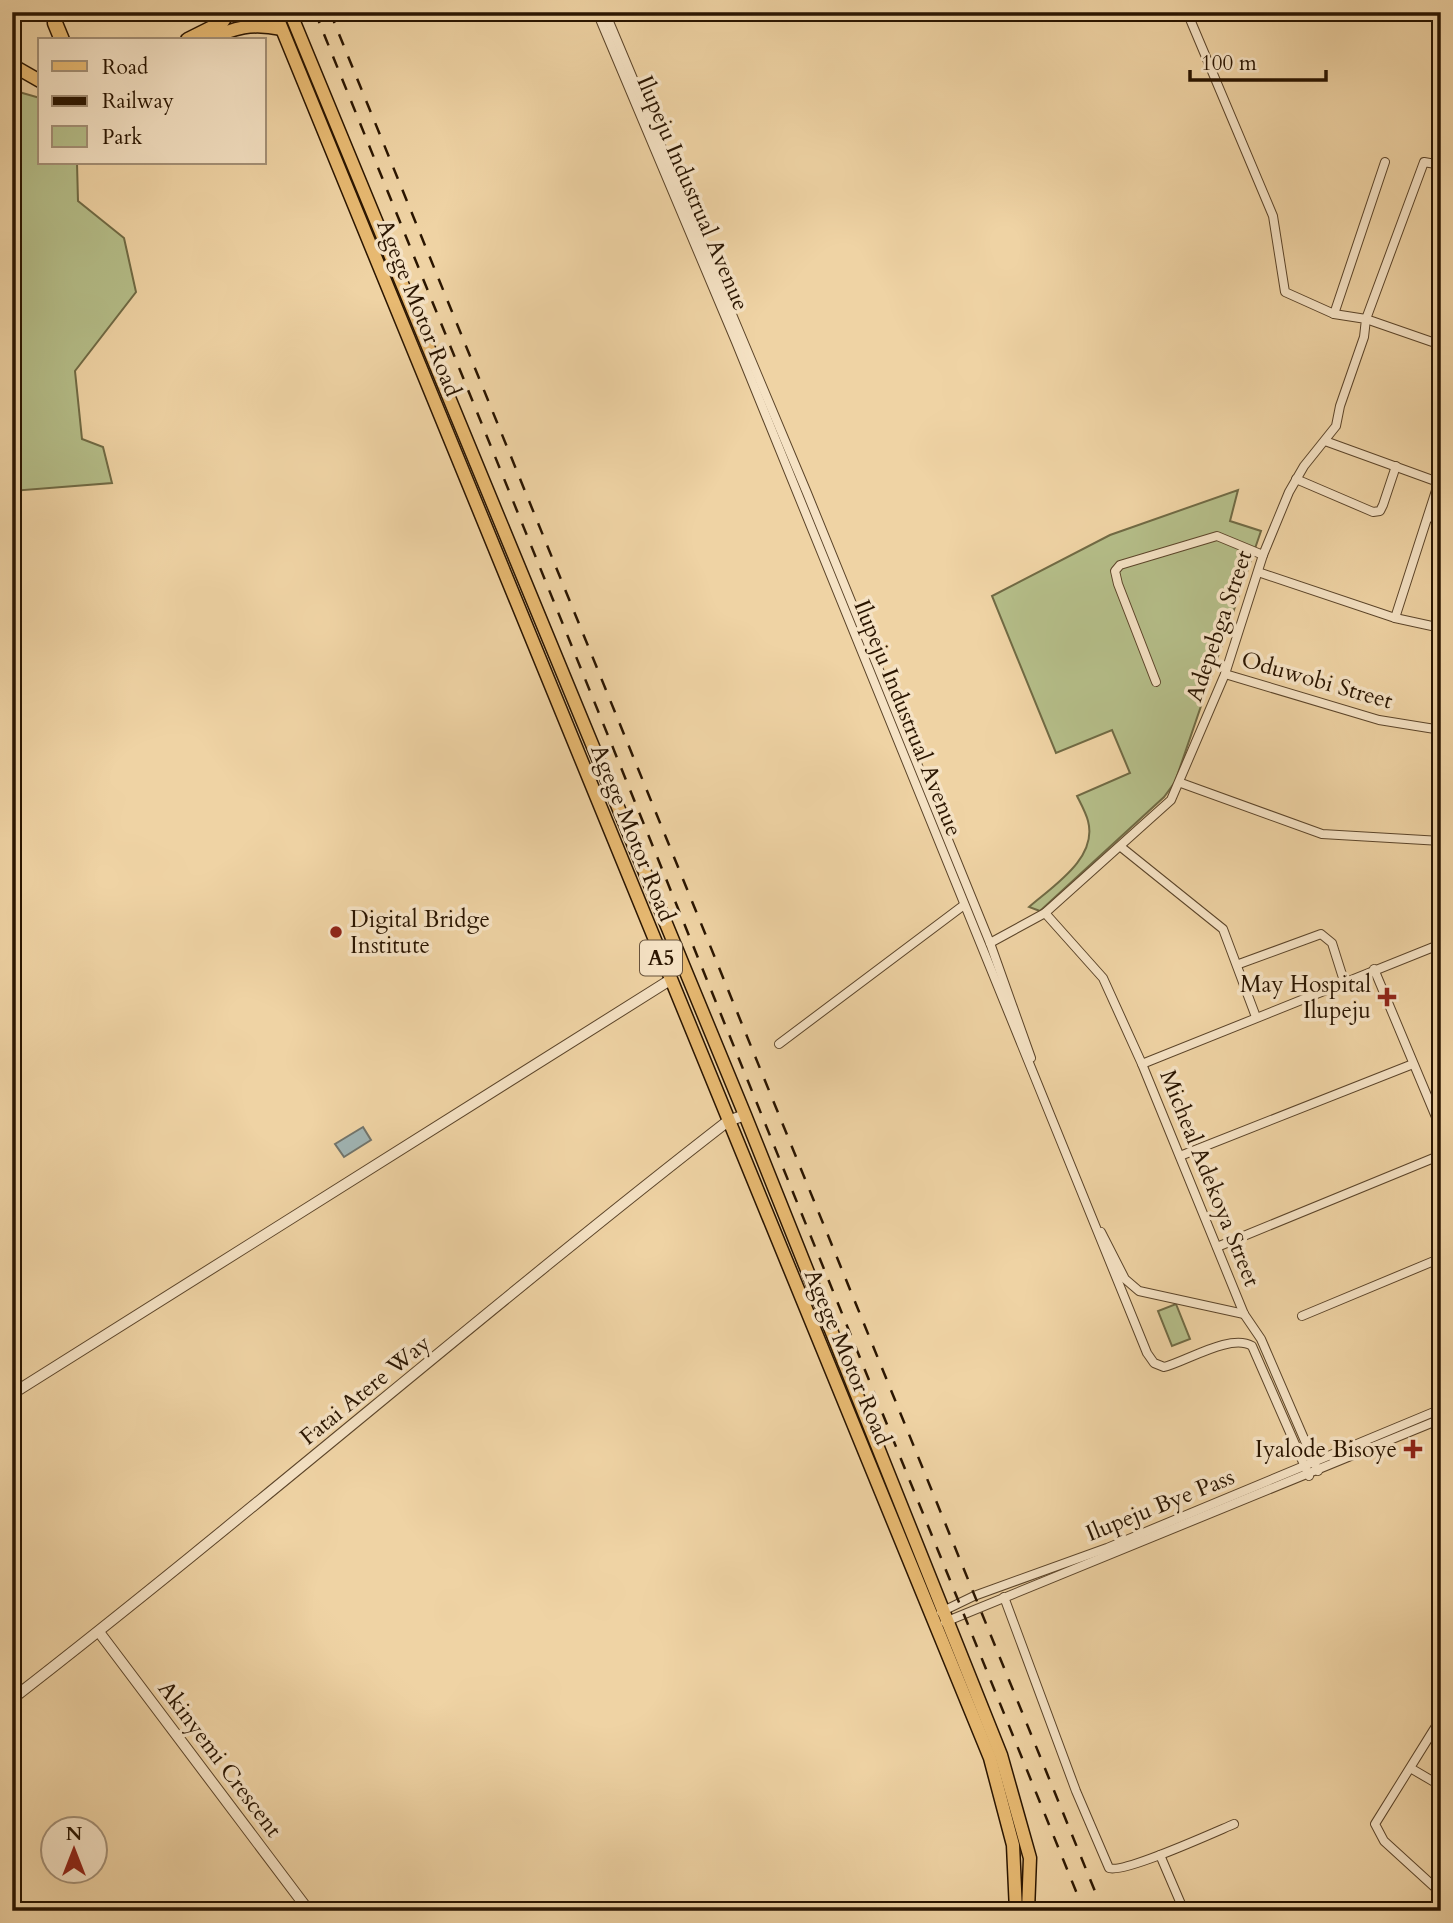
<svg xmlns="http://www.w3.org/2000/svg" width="1453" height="1923" font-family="Cardo,serif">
<rect width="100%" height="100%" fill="#efd3a4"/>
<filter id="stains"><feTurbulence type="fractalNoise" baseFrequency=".00286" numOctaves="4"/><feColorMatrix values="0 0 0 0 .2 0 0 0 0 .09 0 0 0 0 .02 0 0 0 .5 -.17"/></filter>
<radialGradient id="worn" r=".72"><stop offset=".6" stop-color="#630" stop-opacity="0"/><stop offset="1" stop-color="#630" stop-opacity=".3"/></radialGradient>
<g fill="#b5be89" stroke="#706a44" stroke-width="2">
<path d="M12 90 40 98V163H77L78 201 124 238 136 292 75 371 82 439 103 447 112 483 12 491Z"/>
<path d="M1238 490 1230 521 1261 531 1175 782 1164 797 1040 911 1029 907C1053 886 1098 858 1088 821 1086 813 1081 804 1077 796L1130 773 1112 730 1056 753 992 596 1110 535Z"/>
<path d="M1176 1304 1190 1339 1172 1346 1158 1311Z"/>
</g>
<path fill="#a0b4b3" stroke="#71746b" stroke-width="2" d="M363 1127 371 1140 344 1157 335 1144Z"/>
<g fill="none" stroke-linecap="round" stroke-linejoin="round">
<g stroke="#5b4429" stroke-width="10">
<g id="minor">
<path d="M597 12 736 342 1147 1353 1154 1363 1164 1367C1187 1361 1231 1333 1252 1346L1309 1476"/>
<path d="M605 12 807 493 990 943 1031 1058"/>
<path d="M1441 165 1424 162 1366 319 1441 345"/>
<path d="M1334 314 1385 162"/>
<path d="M1325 441 1438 482"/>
<path d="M1296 479 1373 512 1380 511 1383 505 1396 466"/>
<path d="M1428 517 1441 519"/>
<path d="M1258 572 1395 618 1441 628"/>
<path d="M1395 618 1441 475"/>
<path d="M1225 674 1379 720 1441 730"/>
<path d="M1156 682 1118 584 1115 571 1120 565 1217 536 1263 555"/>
<path d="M1181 783 1322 834 1441 841"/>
<path d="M1121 847 1223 929 1256 1017"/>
<path d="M1045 913 1103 978 1142 1064 1244 1314 1261 1339 1318 1471"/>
<path d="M990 943 1045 913 1171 800 1225 674 1263 555 1289 492 1304 466 1336 426 1340 406 1364 337 1366 319 1334 314 1285 292 1273 216 1187 12"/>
<path d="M1239 964 1321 934 1332 943 1344 981"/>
<path d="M1374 969 1441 1129"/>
<path d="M779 1044 964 905"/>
<path d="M1142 1064 1441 944"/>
<path d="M1180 1156 1413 1064"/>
<path d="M1101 1232 1125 1279 1139 1291 1244 1314"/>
<path d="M1217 1247 1441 1155"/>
<path d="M1302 1316 1441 1258"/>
<path d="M1004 1597 1076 1791 1109 1868C1123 1874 1215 1832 1234 1824"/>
<path d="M941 1612 974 1596 1107 1548 1441 1409"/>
<path d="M945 1622 1441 1419"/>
<path d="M1441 1718 1375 1824 1384 1841 1441 1893"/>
<path d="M1412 1769 1441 1786"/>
<path d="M1160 1855 1184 1911"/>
</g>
</g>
<g stroke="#5b4429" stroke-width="12">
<g id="tertiary">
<path d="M12 1394 670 980"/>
<path d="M99 1632 309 1911"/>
<path d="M12 1699C254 1511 486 1309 728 1121L745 1115"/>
</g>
</g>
<g stroke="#2a1500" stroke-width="15">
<g id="primary">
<path d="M209 40C234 27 253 23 281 29"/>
<path d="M12 65 40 81"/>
</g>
</g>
<g stroke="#2a1500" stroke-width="15">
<g id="trunk">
<path d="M275 12 990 1758 1013 1845 1016 1911"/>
<path d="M290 12 745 1115 1001 1755 1030 1858 1028 1911"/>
</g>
</g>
<g stroke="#2a1500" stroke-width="17">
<g id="motorway">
<path d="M55 12V23L62 40"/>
<path d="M188 40 220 24 228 12"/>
</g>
</g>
<use href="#minor" stroke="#f5e2c4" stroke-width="8"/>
<use href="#tertiary" stroke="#f5e2c4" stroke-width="10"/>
<use href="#primary" stroke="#e8ba72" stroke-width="12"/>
<use href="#trunk" stroke="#e8ba72" stroke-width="12"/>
<use href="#motorway" stroke="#e8ba72" stroke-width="14"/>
<g stroke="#2a1500" stroke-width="2.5" stroke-dasharray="12 12" stroke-linecap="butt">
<path d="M315 12 1084 1911"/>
<path d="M330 12 1103 1911"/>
</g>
</g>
<g fill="#8f2418" stroke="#f5e2c4" stroke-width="2.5">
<circle cx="336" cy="932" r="7"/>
<path d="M1383.5 986.5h7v7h7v7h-7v7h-7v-7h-7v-7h7z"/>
<path d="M1409.5 1438.5h7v7h7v7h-7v7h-7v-7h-7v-7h7z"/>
</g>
<g text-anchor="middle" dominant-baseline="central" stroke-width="7" stroke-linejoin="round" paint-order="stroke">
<rect fill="#f5e2c4" stroke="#67523b" stroke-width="2" x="640" y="940.5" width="42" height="35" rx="5"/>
<g font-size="21" font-weight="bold" fill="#2a1500">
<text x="661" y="958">A5</text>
</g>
<g font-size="23" fill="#2a1500" stroke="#f5e2c4">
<text transform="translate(693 193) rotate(67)">Ilupeju Industrual Avenue</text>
<text transform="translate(419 308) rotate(68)">Agege Motor Road</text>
<text transform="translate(1219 626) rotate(-71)">Adepebga Street</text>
<text transform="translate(1317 680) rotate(16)">Oduwobi Street</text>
<text transform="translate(908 718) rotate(68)">Ilupeju Industrual Avenue</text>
<text transform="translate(633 833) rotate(68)">Agege Motor Road</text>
<text transform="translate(1210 1178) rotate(68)">Micheal Adekoya Street</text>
<text transform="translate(848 1357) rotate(67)">Agege Motor Road</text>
<text transform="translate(365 1390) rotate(-39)">Fatai Atere Way</text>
<text transform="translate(1160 1505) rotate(-22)">Ilupeju Bye Pass</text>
<text transform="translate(220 1759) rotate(53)">Akinyemi Crescent</text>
</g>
<g font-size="23" fill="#2a1500" stroke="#f5e2c4" text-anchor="end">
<text x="350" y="919" text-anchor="start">Digital Bridge<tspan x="350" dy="26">Institute</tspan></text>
<text x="1371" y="984">May Hospital<tspan x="1371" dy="26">Ilupeju</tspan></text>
<text x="1397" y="1449">Iyalode Bisoye</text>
</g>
</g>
<rect width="1453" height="1923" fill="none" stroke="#efd3a4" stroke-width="42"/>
<rect x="14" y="14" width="1425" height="1895" fill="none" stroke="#2a1500" stroke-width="3.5"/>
<rect x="21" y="21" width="1411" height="1881" fill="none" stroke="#2a1500" stroke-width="2"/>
<rect x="38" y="38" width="228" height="126" fill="#f5e2c4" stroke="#a49076" stroke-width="2"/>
<rect x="52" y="61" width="35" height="10" fill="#e8ba72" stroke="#a49076" stroke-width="2"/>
<text x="102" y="74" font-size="21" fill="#2a1500">Road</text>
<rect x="52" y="96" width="35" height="10" fill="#2a1500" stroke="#a49076" stroke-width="2"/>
<text x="102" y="108" font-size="21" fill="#2a1500">Railway</text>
<rect x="52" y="126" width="35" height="21" fill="#b5be89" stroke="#a49076" stroke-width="2"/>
<text x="102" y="144" font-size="21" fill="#2a1500">Park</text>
<g transform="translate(74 1850)"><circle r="33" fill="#f5e2c4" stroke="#a49076" stroke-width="2"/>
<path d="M0-5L12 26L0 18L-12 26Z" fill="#8f2418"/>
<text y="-10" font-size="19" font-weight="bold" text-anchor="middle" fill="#2a1500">N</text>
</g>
<path d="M1190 70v10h136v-10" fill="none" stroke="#2a1500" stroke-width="3.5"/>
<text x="1201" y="70" font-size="21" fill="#2a1500" stroke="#f5e2c4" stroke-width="5" paint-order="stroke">100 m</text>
<rect width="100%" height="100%" filter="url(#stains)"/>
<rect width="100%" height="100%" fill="url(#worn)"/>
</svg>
